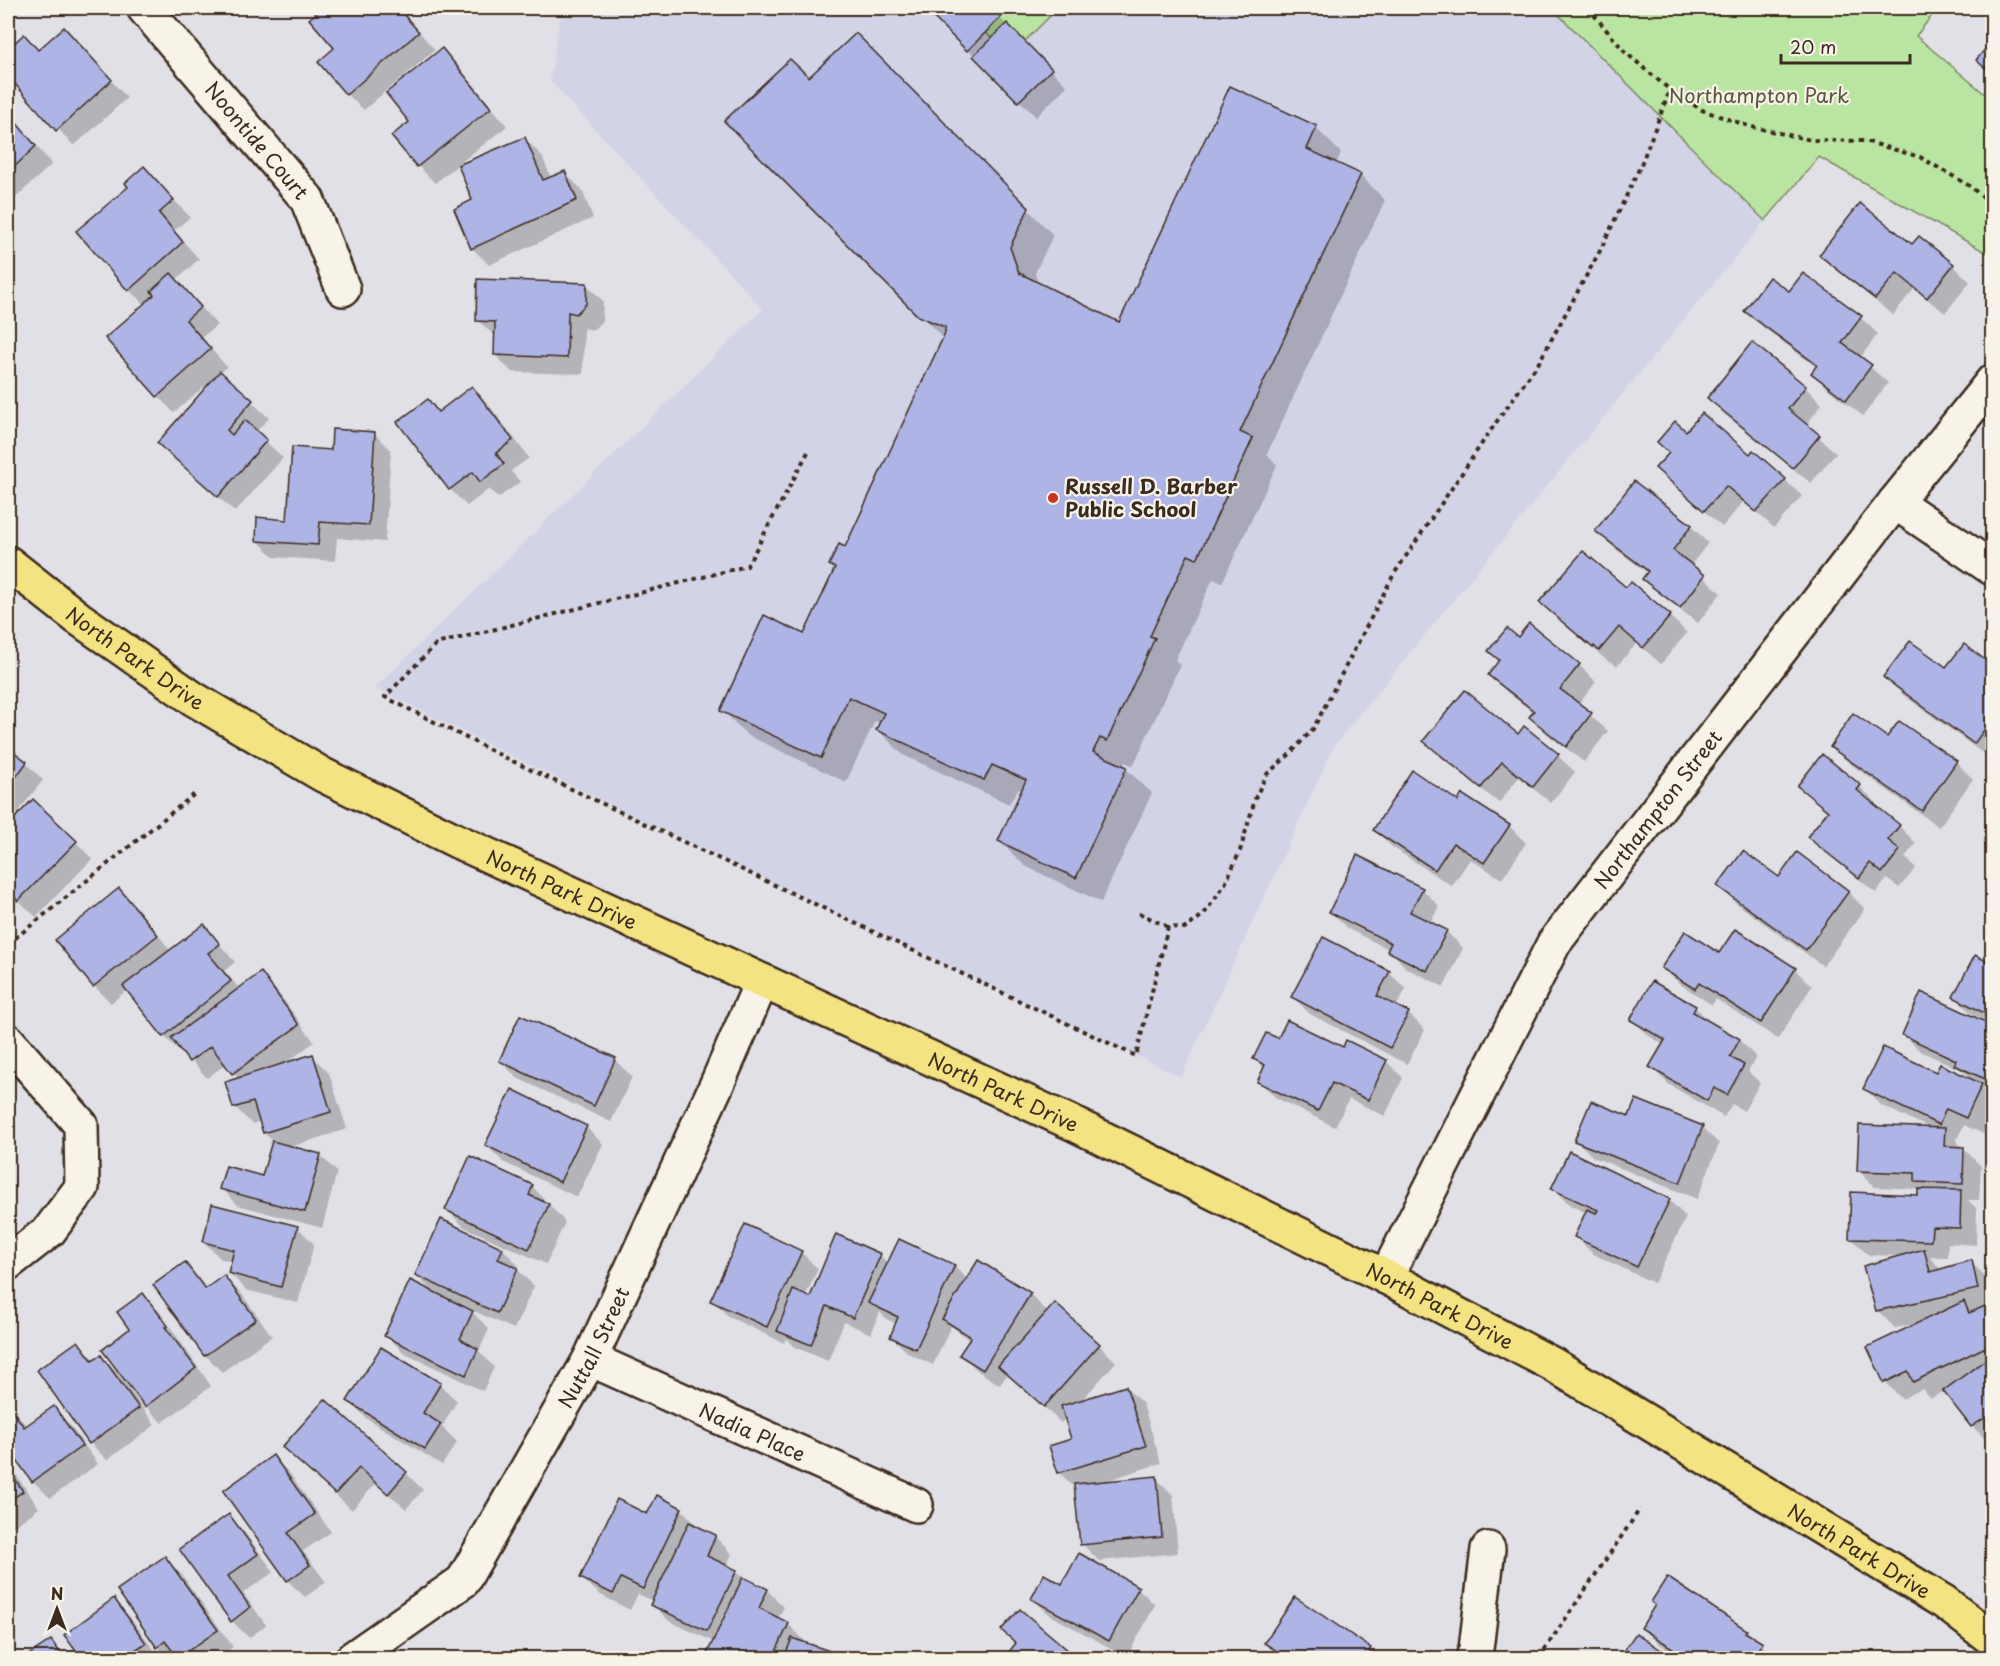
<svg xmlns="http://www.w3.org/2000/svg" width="2000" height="1666" font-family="'Playpen Sans',sans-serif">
<rect width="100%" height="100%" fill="#e1e0e7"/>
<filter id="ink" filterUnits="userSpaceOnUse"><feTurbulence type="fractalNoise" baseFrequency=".0167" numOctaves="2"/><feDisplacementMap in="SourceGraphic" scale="12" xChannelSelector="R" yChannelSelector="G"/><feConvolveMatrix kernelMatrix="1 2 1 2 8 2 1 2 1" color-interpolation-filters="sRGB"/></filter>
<g filter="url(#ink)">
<path fill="#d2d3e6" d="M561 8H1552L1765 221 1335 744 1181 1077 633 816 375 688 763 309 550 81Z"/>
<g fill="#bae4a1" stroke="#7a8760" stroke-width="1.5">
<path d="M960 8H1058L1010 56Z"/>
<path d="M1552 8H1938L1916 36 1992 100V256L1819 157 1765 221Z"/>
</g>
<g fill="#0003">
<path d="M325 8H398L435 50 386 91 388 93 442 50 459 67 507 126 435 183 418 166 411 122 386 91 364 110 347 94 336 48 311 19Z"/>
<path d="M926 8H990L1067 86 1036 117Z"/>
<path d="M856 35 1053 235 1035 273 1038 284 1120 324 1316 128 1341 153 1336 164 1360 175 1385 200 1267 454 1277 465 1222 583 1213 579 1175 660 1180 665 1133 766 1125 762 1123 766 1152 793 1101 902 1025 866 999 841 1023 791 1018 789 1009 804 903 755 878 730 881 724 875 721 846 782 747 735 722 710 805 636 836 570 831 565 846 549 944 339 727 121 809 79Z"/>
<path d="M24 36 39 51 80 46 127 98 74 146 8 74V51Z"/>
<path d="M8 113 52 164 8 205Z"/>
<path d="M525 139 542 156 551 178 565 173 582 190 593 218 489 265 472 248Z"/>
<path d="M144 168 190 217 174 231 199 259 176 280 217 325 201 338 227 367 220 373 269 418 256 432 283 458 235 512 159 443 214 380 213 379 174 413 158 396 145 305 129 290 130 187Z"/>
<path d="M1912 247 1953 265 1970 282 1945 313 1914 289 1893 315 1838 271 1821 254Z"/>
<path d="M1803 275 1861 318 1878 334 1860 358 1888 383 1863 416 1829 390 1813 373 1817 368 1763 327 1746 311 1789 293Z"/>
<path d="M586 284 603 301 602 321 593 330 584 328 583 374 512 372 495 355 496 337 477 320Z"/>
<path d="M1752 344 1805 387 1822 404 1806 425 1836 453 1811 483 1725 415 1709 398Z"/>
<path d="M472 388 489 405 529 458 511 471 520 482 498 498 489 489 467 506 450 489 428 401 439 413Z"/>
<path d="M374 433 391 450 385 542 337 538 335 561 274 557 257 540 289 521 332 451Z"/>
<path d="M1686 433 1750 456 1785 480 1802 496 1774 528 1744 501 1722 527 1674 484Z"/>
<path d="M1691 526 1708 543 1691 565 1721 593 1698 623 1661 595 1644 579 1648 573 1614 548 1597 531Z"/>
<path d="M1626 589 1670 616 1687 633 1661 664 1637 643 1617 666 1611 662 1610 663 1558 619 1542 602Z"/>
<path d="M1518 639 1579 665 1596 682 1578 705 1608 731 1584 762 1547 734 1531 717 1534 713 1507 692 1490 675 1500 661 1490 651Z"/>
<path d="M1964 646 1992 667V760L1902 694 1885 677 1947 669Z"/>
<path d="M1525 728 1558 756 1575 772 1551 803 1519 777 1499 803 1442 758 1425 741 1518 736Z"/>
<path d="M1888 739 1956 762 1973 779 1939 827 1849 763 1832 746Z"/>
<path d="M8 749 27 764 43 780 15 816 76 842 92 859 36 917 8 890Z"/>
<path d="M1822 756 1860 787 1877 803 1874 806 1899 826 1916 843 1905 857 1916 868 1899 888 1887 879 1876 893 1826 853 1809 836 1828 813 1799 786Z"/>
<path d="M1458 803 1509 826 1526 843 1502 879 1470 859 1452 886 1392 847 1375 830Z"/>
<path d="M1779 879 1848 892 1865 909 1823 966 1736 903 1719 886Z"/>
<path d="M1422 889 1439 906 1430 924 1446 931 1463 948 1444 987 1406 968 1390 950 1348 929 1331 912Z"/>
<path d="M119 890 136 907 171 951 203 926 235 962 224 971 240 989 260 974 277 991 314 1042 285 1064 312 1056 329 1073 347 1129 290 1147 320 1155 337 1172 322 1228 238 1205 221 1188 263 1178 273 1141 264 1133 261 1121 252 1124 235 1107 239 1079 226 1064 207 1078 183 1051 181 1053 164 1036 127 990 111 1003 94 986Z"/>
<path d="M1735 931 1795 970 1812 986 1778 1039 1716 999 1712 1005 1680 984 1663 968 1720 955Z"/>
<path d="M1975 957 1992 966V1090L1982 1086 1992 1096V1114L1983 1134 1964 1125 1956 1141 1981 1166 1979 1200H1968L1977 1209 1976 1245 1948 1243V1258L1930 1257 1941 1270 1971 1262 1988 1279 1992 1298V1306L1990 1307 1992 1309V1441L1989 1443 1972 1426 1945 1391 1931 1398 1922 1389 1902 1399 1885 1382 1920 1323 1895 1328 1878 1311 1902 1256 1868 1255 1851 1238 1919 1196V1189L1875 1187 1858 1170 1932 1129 1882 1106 1865 1089 1937 1074 1972 1080 1962 1070 1920 1051 1903 1034 1987 1024 1988 1022 1971 1013 1955 996Z"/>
<path d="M1389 973 1406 989 1396 1007 1408 1013 1425 1030 1407 1064 1310 1014 1293 997Z"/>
<path d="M1695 1007 1712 1024 1739 1040 1756 1057 1748 1071 1760 1083 1744 1111 1732 1104 1724 1117 1668 1084 1651 1067 1664 1045 1649 1036 1632 1019Z"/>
<path d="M1279 1040 1344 1049 1386 1061 1403 1078 1385 1116 1349 1099 1335 1127 1276 1098 1259 1081 1265 1069 1255 1059Z"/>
<path d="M615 1060 632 1077 611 1122 517 1078 501 1061Z"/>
<path d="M1630 1118 1702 1127 1719 1144 1697 1199 1593 1157 1576 1140Z"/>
<path d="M586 1127 603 1144 577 1197 503 1162 486 1145Z"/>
<path d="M532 1186 565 1222 546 1264 464 1227 447 1210Z"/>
<path d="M1553 1189 1669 1200 1686 1217 1654 1283 1593 1254 1576 1237 1587 1213 1570 1205Z"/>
<path d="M441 1221 503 1249 519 1266 518 1270 534 1286 514 1329 469 1309 489 1329 479 1351 494 1367 483 1391 403 1352 386 1335 434 1293 416 1275Z"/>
<path d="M297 1227 314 1244 298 1303 246 1290 229 1273 232 1261 221 1259 204 1242Z"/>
<path d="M900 1241 955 1266 968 1280 979 1262 1030 1294 1048 1313 1099 1345 1116 1362 1080 1402 1126 1387 1143 1404 1161 1463 1102 1482 1156 1478 1173 1495 1178 1553 1099 1561 1082 1544 1076 1489 1060 1473 1051 1447 1073 1440 1066 1418 1061 1423 1008 1373 1000 1385 978 1371 961 1354 970 1341 951 1326 933 1365 908 1353 891 1336 897 1324 886 1319 880 1312 871 1334 844 1322 828 1361 795 1347 786 1338 784 1343 729 1317 712 1300 801 1252 818 1269 805 1297 810 1299 880 1255 888 1264Z"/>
<path d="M185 1264 208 1289 224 1277 241 1293 272 1336 222 1372 205 1355Z"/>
<path d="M143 1295 160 1312 211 1386 162 1423 146 1406 131 1330Z"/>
<path d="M78 1343 95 1360 101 1356 118 1373 155 1425 107 1460 90 1443Z"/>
<path d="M440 1385 457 1401 442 1427 457 1442 442 1465 366 1418 349 1401Z"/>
<path d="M8 1404 27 1426 53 1408 70 1425 98 1464 50 1498 33 1481 8 1445Z"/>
<path d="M284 1447 406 1473 423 1490 406 1509 376 1483 352 1510Z"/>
<path d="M273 1457 290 1474 331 1532 303 1551 326 1582 305 1597 288 1581 225 1491Z"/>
<path d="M8 1463 39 1508 8 1531Z"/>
<path d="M681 1509 698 1526 697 1528 715 1537 732 1554 726 1566 736 1571 745 1580 767 1590 784 1607 778 1619 788 1624 805 1641 804 1644 846 1658H706L714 1642 669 1621 652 1604 653 1601 638 1594 630 1610 599 1594 582 1578 648 1516Z"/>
<path d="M228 1516 245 1533 274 1572 243 1593 266 1625 249 1638 232 1621 181 1549Z"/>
<path d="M165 1558 182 1575 233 1647 217 1658H170L158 1647Z"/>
<path d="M1063 1586 1138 1588 1155 1605 1127 1657 1050 1615 1033 1599Z"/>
<path d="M114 1600 130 1617 160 1658H83L66 1635Z"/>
<path d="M1020 1611 1075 1658H1006L1018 1645Z"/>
<path d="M1643 1627 1746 1631 1776 1658H1681L1660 1644Z"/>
<path d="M1636 1635 1670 1658H1620Z"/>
<path d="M51 1642 68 1658H26Z"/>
<path d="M1266 1643 1370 1649 1379 1658H1282Z"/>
</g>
<g fill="#aeb4e5" stroke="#3b2a1e" stroke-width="1.5">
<path d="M322 8H398L419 32 346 95 318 62 334 48 309 19Z"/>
<path d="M924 8H991L1001 17 967 51Z"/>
<path d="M1007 23 1052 69 1018 102 973 56Z"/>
<path d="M64 27 112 80 56 131 8 76V49L24 34 38 50Z"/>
<path d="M856 33 1029 208 1010 247 1019 273 1119 322 1230 86 1317 126 1307 149 1361 174 1240 432 1253 438 1197 559 1188 555 1150 636 1155 638 1107 741 1100 738 1093 752 1127 767 1076 878 998 841 1026 780 992 765 984 780 876 730 884 713 849 697 821 758 720 711 764 615 804 634 835 568 829 565 839 544 845 547 945 333V327L918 316 724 121 790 59 809 77Z"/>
<path d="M1992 41V74L1976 60Z"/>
<path d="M442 48 491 108 417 167 391 136 409 122 386 93Z"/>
<path d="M8 113 36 146 8 173Z"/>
<path d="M525 137 543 180 565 171 577 200 471 249 454 209 472 200 458 165Z"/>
<path d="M144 166 174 200 159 213 183 242 128 291 76 231 128 187 125 183Z"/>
<path d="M1860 203 1912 244 1919 236 1954 264 1927 298 1897 273 1875 299 1819 255Z"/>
<path d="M171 273 201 307 186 320 211 349 157 397 105 338 154 295 151 291Z"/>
<path d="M1803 273 1862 316 1842 343 1872 365 1846 400 1811 373 1817 365 1744 311 1769 277 1789 291Z"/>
<path d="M477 279 587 283 586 304 576 314 568 312 567 358 494 355 495 322 476 321Z"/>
<path d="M1752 342 1806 386 1788 409 1820 435 1793 468 1707 398Z"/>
<path d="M220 371 253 400 227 430 232 435 245 420 267 440 218 497 157 443Z"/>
<path d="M472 386 513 440 496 453 504 464 480 482 473 472 449 490 397 422 428 399 438 412Z"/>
<path d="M1702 413 1750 454 1753 450 1786 479 1756 512 1726 486 1704 511 1655 468 1669 453 1657 442 1675 421 1686 431Z"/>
<path d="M332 429 375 432 369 525 320 522 318 545 256 541 257 517 287 520 292 447 331 450Z"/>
<path d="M1634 481 1692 525 1673 550 1705 575 1680 608 1642 579 1648 571 1595 531Z"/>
<path d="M1583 551 1626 587 1631 582 1671 615 1643 648 1619 627 1599 651 1594 646 1593 648 1539 602Z"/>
<path d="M1529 623 1580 664 1560 689 1592 713 1566 747 1529 717 1534 711 1488 675 1499 660 1488 651 1507 628 1518 637Z"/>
<path d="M1910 641 1946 667 1964 644 1992 665V719L1974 744 1883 677Z"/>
<path d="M1465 690 1518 734 1524 726 1559 754 1533 787 1502 762 1481 788 1423 741Z"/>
<path d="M1853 713 1887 737 1899 721 1957 761 1922 811 1830 747Z"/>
<path d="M8 747 27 762 8 788Z"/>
<path d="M1822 754 1861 785 1857 790 1900 825 1888 840 1900 850 1882 873 1870 863 1859 878 1807 837 1828 811 1797 786Z"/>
<path d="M1412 770 1458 801 1462 794 1510 825 1484 863 1453 843 1435 870 1373 830Z"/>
<path d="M33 799 77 841 18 901 8 891V825Z"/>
<path d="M1743 851 1779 877 1797 852 1849 891 1806 950 1717 886Z"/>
<path d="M1357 855 1423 888 1410 912 1447 930 1427 971 1387 951 1391 943 1329 912Z"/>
<path d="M119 888 158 935 93 987 55 940Z"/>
<path d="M204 924 220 944 208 953 231 981 163 1037 123 986Z"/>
<path d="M1735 929 1796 968 1761 1023 1699 983 1695 989 1661 968 1685 931 1719 953Z"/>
<path d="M1323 937 1390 971 1377 996 1409 1012 1390 1048 1291 997Z"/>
<path d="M1975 955 1992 964V1017L1953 997Z"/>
<path d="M261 972 299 1025 232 1074 211 1046 189 1062 171 1038Z"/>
<path d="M1652 981 1696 1006 1693 1012 1740 1039 1730 1057 1744 1065 1727 1095 1714 1088 1707 1101 1649 1067 1665 1040 1630 1020Z"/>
<path d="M1921 992 1992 1025V1082L1954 1065 1956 1060 1902 1035Z"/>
<path d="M520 1015 616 1058 594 1106 499 1061Z"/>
<path d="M1287 1020 1343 1047 1346 1040 1387 1060 1368 1100 1332 1083 1318 1111 1257 1082 1265 1065 1253 1059 1266 1033 1278 1038Z"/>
<path d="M1883 1047 1936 1072 1940 1064 1982 1084 1966 1118 1946 1109 1939 1125 1863 1089Z"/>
<path d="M313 1054 331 1112 263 1133 253 1102 233 1108 225 1082Z"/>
<path d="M512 1089 587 1126 560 1182 485 1145Z"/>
<path d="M1636 1099 1703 1126 1680 1183 1574 1141 1591 1101 1629 1116Z"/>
<path d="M1859 1125 1945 1128 1944 1146 1964 1147 1963 1184 1915 1182V1173L1857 1171Z"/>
<path d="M272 1141 321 1154 305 1212 219 1189 226 1166 262 1176Z"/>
<path d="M1569 1151 1670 1199 1637 1267 1574 1237 1587 1209 1596 1213 1598 1210 1551 1189Z"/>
<path d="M470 1156 533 1185 529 1195 549 1204 529 1249 445 1210Z"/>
<path d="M1918 1189 1961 1190 1960 1228 1932 1227 1931 1241 1849 1239 1851 1192 1918 1195Z"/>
<path d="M212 1204 298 1226 281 1287 228 1273 234 1250 203 1242Z"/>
<path d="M441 1219 503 1248 498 1259 518 1268 497 1313 415 1275Z"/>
<path d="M745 1224 802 1251 767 1327 710 1301Z"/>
<path d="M836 1234 881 1254 853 1318 827 1306 811 1345 777 1331 793 1290 810 1297Z"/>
<path d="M899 1239 955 1265 916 1349 890 1337 898 1317 868 1303Z"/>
<path d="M1924 1249 1930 1272 1972 1260 1978 1289 1876 1311 1863 1266Z"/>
<path d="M978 1260 1031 1293 983 1370 959 1355 971 1337 942 1319Z"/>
<path d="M185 1262 205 1289 224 1275 256 1319 204 1356 153 1285Z"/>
<path d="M410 1280 473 1311 460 1339 478 1349 466 1375 384 1336Z"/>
<path d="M143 1293 168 1326 165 1327 196 1368 145 1407 102 1350 129 1329 117 1312Z"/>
<path d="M1964 1301 1969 1313 1990 1304 1992 1310V1344L1913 1382 1908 1371 1884 1383 1867 1347Z"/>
<path d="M1055 1303 1100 1344 1044 1407 998 1366Z"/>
<path d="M78 1341 92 1360 101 1355 139 1408 89 1444 37 1370Z"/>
<path d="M381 1347 441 1383 423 1413 441 1424 425 1449 347 1401Z"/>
<path d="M1992 1355V1413L1971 1427 1943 1391Z"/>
<path d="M1126 1386 1146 1446 1058 1473 1049 1446 1071 1439 1061 1406Z"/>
<path d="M325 1399 407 1472 388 1494 359 1468 335 1494 282 1447Z"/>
<path d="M8 1404 24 1427 54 1406 82 1446 32 1482 8 1448Z"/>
<path d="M273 1455 315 1514 288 1533 310 1565 287 1581 223 1491Z"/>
<path d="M8 1469 23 1491 8 1502Z"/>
<path d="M1157 1476 1162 1537 1080 1545 1074 1484Z"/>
<path d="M657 1495 682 1508 643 1589 621 1578 613 1594 580 1578 617 1499 647 1514Z"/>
<path d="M229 1514 258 1554 228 1576 250 1607 231 1622 179 1549Z"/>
<path d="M689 1522 716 1535 707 1556 737 1570 707 1631 650 1605Z"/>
<path d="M1079 1553 1139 1587 1109 1641 1031 1599 1044 1574 1062 1584Z"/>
<path d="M165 1556 218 1630 178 1658 165 1641 157 1648 117 1590Z"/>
<path d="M743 1577 768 1589 759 1608 789 1623 773 1658H705Z"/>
<path d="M1667 1577 1747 1630 1745 1632 1763 1643 1753 1658H1688L1641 1628 1655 1605 1651 1602Z"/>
<path d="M1295 1597 1371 1648 1369 1651 1380 1658H1288L1264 1643Z"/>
<path d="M114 1598 146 1643 126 1656 127 1658H81L64 1635Z"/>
<path d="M1020 1609 1077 1658H1004L1016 1643 1001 1630Z"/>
<path d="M1636 1633 1673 1658H1619Z"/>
<path d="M792 1638 850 1658H784Z"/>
<path d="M51 1640 64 1658H24Z"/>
</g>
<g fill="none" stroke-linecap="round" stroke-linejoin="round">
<g stroke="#3b2a1e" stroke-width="38">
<g id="minor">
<path id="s1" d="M144 8 307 199 343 289"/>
<path d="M1895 502 1992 568"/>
<path d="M8 1041 81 1125 82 1187 49 1231 8 1263"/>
<path id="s2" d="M1386 1277 1554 943 1895 502 1992 382"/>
<path id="s3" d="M590 1359 916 1505"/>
<path id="s4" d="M353 1658 463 1581 590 1359 717 1084 762 981"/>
<path d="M1473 1658 1476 1649 1488 1549"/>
</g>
</g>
<g stroke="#3b2a1e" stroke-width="38">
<g id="major">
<path id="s5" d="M8 563 78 618 194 699 323 775 459 842 1072 1123 1386 1277 1552 1364 1944 1602 1992 1639"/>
</g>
</g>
<g stroke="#3b2a1e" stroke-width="4" stroke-dasharray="4.5 4.5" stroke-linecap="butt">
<path d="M1588 8 1625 52 1670 90 1702 110 1748 126 1811 140 1865 141 1920 157 1968 185 1992 204"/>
<path d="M808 452 747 566 436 644 385 697 506 758 1136 1056 1168 927 1186 928 1204 914 1225 884 1240 851 1256 796 1267 774 1288 756 1313 729 1394 574 1495 424 1538 364 1601 249 1640 167 1670 90"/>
<path d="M1139 913 1168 927"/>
<path d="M8 944 196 793"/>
<path d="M1539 1658 1640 1509"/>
</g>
<use href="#minor" stroke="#f7f3e8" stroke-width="33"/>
<use href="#major" stroke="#f4e382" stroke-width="33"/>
</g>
</g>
<circle fill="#c8321e" stroke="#f7f3e8" stroke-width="2" cx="1053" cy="498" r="6"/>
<g text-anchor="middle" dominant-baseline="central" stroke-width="4.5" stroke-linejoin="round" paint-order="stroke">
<g font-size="20" fill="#5b583f" stroke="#f7f3e8">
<text x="1759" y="95">Northampton Park</text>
</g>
<g font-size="20" fill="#3b2a1e" stroke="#f7f3e8">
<text stroke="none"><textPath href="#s1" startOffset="174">Noontide Court</textPath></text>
<text stroke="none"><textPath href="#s5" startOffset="159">North Park Drive</textPath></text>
<text stroke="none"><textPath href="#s2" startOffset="543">Northampton Street</textPath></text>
<text stroke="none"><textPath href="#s5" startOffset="645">North Park Drive</textPath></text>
<text stroke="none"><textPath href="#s5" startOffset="1131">North Park Drive</textPath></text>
<text stroke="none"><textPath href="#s5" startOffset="1617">North Park Drive</textPath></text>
<text stroke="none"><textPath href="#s4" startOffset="402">Nuttall Street</textPath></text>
<text stroke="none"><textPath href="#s3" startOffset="178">Nadia Place</textPath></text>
<text stroke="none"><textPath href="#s5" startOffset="2103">North Park Drive</textPath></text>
</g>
<g font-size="20" font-weight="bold" fill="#3b2a1e" stroke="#f7f3e8" text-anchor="start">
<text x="1065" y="486">Russell D. Barber<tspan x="1065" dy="23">Public School</tspan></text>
</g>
</g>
<rect width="2000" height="1666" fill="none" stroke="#f7f3e8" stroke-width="30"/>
<rect x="15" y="15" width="1970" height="1636" fill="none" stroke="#3b2a1e" stroke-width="2" filter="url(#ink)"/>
<g transform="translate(57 1609)" stroke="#f7f3e8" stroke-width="4.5" paint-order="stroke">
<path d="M0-4.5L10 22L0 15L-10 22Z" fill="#3b2a1e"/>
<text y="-9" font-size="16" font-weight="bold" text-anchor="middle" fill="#3b2a1e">N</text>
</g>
<path d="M1781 54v9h129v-9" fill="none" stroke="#3b2a1e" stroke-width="3"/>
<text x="1790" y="54" font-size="18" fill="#3b2a1e" stroke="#f7f3e8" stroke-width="4.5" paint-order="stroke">20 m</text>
</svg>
